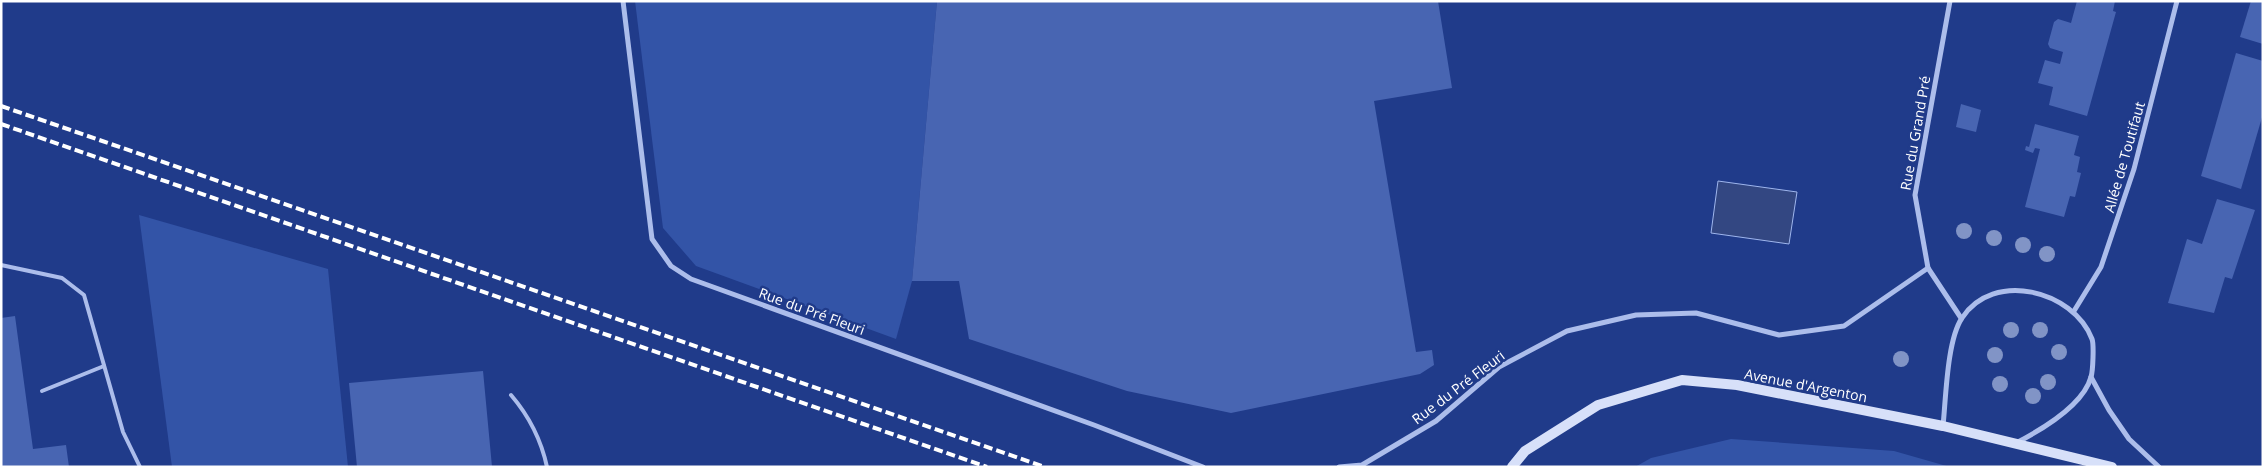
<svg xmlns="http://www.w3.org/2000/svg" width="2264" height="468" font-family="'Open Sans',sans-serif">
<rect width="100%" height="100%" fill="#203b8a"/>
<g fill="#3354a7">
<path d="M635 1H937L912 281 896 339 696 266 663 228Z"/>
<path d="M139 215 328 269 348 467H172Z"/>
<path d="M1731 439 1894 451 1950 467H1635L1651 458Z"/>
</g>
<path fill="#334782" stroke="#9fb6ed" d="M1718 181 1797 192 1789 244 1711 233Z"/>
<g fill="#4865b2">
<path d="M937 1H1438L1452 88 1374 101 1416 352 1432 350 1434 365 1420 374 1231 413 1127 391 969 339 959 281H912Z"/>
<path d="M2077 1H2115L2113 11 2116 12 2087 116 2049 105 2053 87 2038 83 2045 60 2060 64 2063 52 2050 48 2048 44 2054 22 2058 19 2071 23Z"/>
<path d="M2251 1H2263V44L2240 37Z"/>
<path d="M2236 53 2263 61V114L2241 189 2201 176Z"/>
<path d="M1961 104 1981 110 1976 132 1956 127Z"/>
<path d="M2035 124 2079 136 2074 155 2080 157 2077 172 2081 173 2075 197 2070 196 2064 217 2025 207 2040 149 2035 148 2033 153 2025 150 2026 146 2029 147Z"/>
<path d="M2217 199 2255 210 2232 279 2225 277 2214 313 2168 303 2187 239 2202 244Z"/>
<path d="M15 316 33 449 66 445 69 467H1V318Z"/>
<path d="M483 371 492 467H357L349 383Z"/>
</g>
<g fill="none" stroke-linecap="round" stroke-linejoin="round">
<g stroke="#acbdeb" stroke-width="4">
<path d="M1 265 62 278 84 295 123 432 140 467"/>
<path d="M42 391 104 366"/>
<path d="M511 395C529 416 541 439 547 467"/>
</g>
<g stroke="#acbdeb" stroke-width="5">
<path d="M623 1 652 239 671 266 691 279 1094 425 1203 467"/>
<path d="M1950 1 1915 195 1928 268 1961 318"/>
<path d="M2074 311 2101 267 2134 169 2177 1"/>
<path d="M2091 377 2109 410 2129 439 2159 467"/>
<path d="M1943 426C1946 397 1947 340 1962 318 1993 270 2073 290 2092 339 2094 344 2093 371 2091 377 2083 406 2041 430 2016 443"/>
<path d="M1339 467 1362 465 1436 421 1499 367 1567 331 1636 315 1696 313 1779 335 1844 326 1928 268"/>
</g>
<path stroke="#d7e0f9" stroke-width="10" d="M1512 467 1525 451 1598 405 1682 380 1737 385 1943 426 2112 467"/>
<g stroke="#fff" stroke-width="4" stroke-dasharray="9 4" stroke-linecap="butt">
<path d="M1 106 1045 467"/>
<path d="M1 124 987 467"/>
</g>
</g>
<g fill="#8194c6">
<circle cx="1964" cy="231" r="8"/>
<circle cx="1994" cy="238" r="8"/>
<circle cx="2023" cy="245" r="8"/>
<circle cx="2047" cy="254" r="8"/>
<circle cx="2011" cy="330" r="8"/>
<circle cx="2040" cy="330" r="8"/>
<circle cx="2059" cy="352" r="8"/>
<circle cx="1995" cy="355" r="8"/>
<circle cx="1901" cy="359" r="8"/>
<circle cx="2048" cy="382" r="8"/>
<circle cx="2000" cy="384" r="8"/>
<circle cx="2033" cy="396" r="8"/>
</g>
<g text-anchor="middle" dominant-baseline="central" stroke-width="5" stroke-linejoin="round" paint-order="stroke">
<g font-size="14" fill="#fff" stroke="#203b8a">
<text transform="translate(1915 133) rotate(-80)">Rue du Grand Pré</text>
<text transform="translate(2124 157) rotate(-74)">Allée de Toutifaut</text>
<text transform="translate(812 311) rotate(20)">Rue du Pré Fleuri</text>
<text transform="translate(1806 385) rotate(11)">Avenue d'Argenton</text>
<text transform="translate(1458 387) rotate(-37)">Rue du Pré Fleuri</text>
</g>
</g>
<rect width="2264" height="468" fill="none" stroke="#ffffff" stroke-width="5"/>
</svg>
